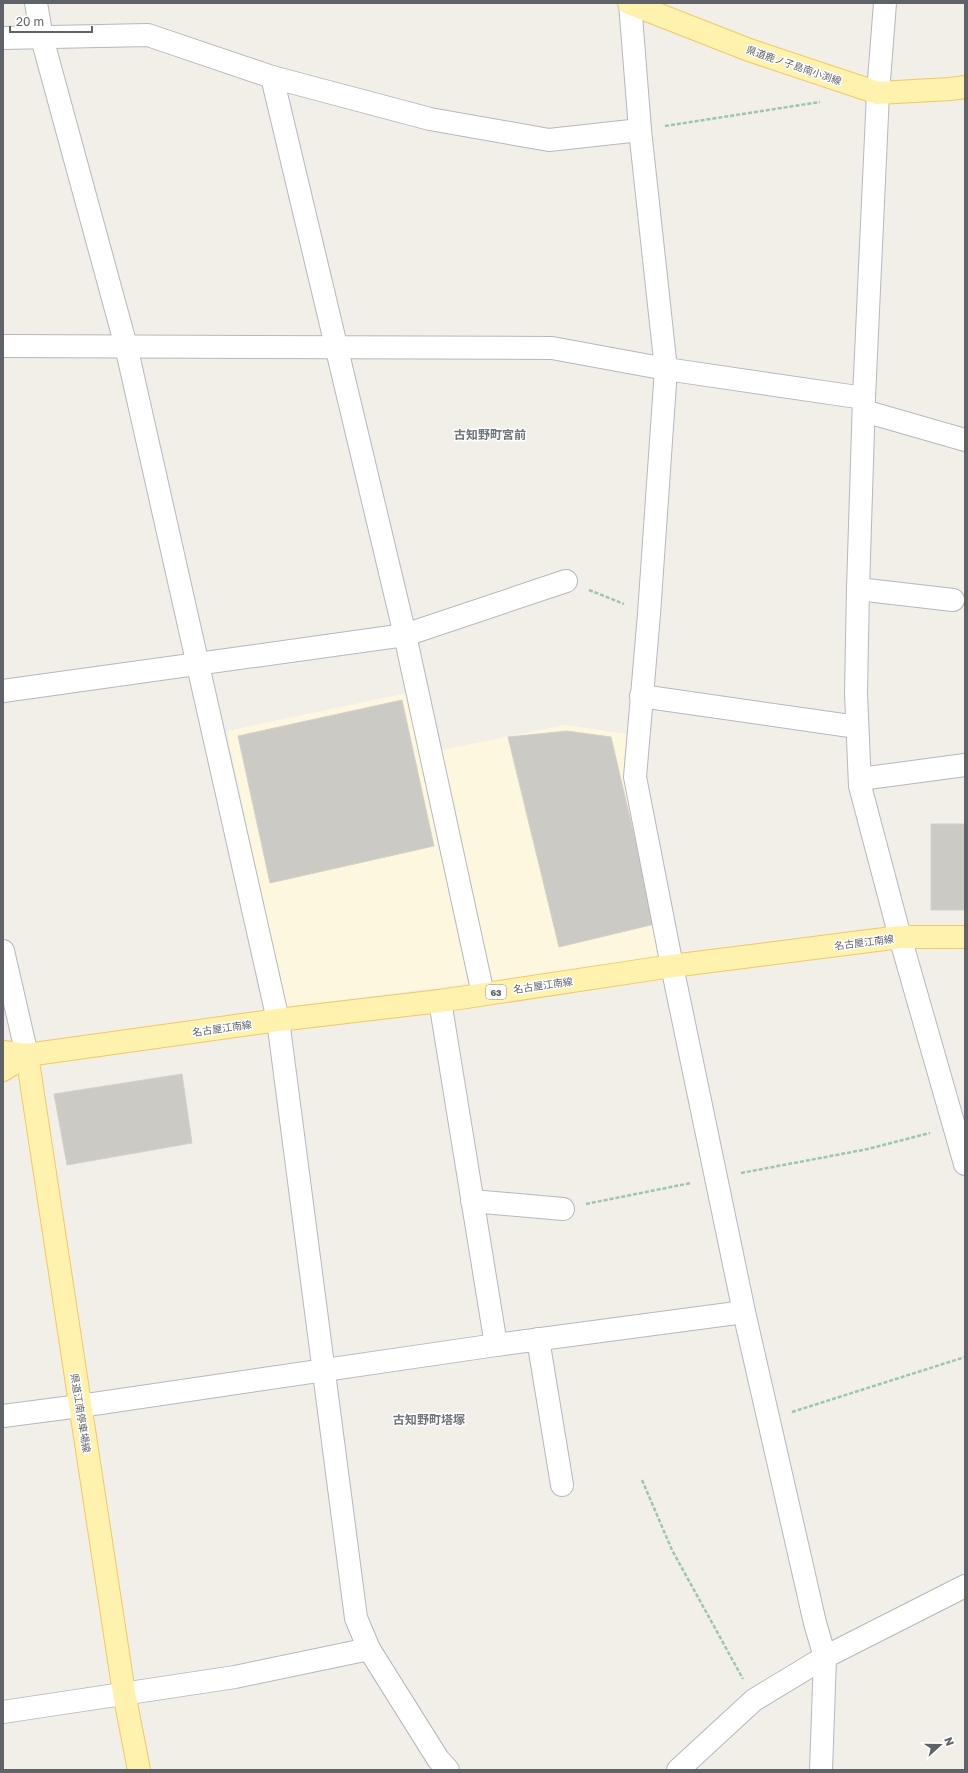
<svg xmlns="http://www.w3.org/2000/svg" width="968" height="1773" font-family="'Golos Text','Noto Sans JP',sans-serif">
<rect width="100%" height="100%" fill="#f1efe8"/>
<g fill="#fef7e0">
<path d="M407 693 473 983 285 1007 227 731Z"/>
<path d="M565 725 626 734 628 779 664 959 490 987 437 751Z"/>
</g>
<g fill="#cccac5" stroke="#d6d1c6">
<path d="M402 700 434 846 270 883 238 736Z"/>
<path d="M567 731 611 737 655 924 559 947 508 737Z"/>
<rect x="931" y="824" width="34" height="86"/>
<path d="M182 1074 192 1143 67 1165 54 1094Z"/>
</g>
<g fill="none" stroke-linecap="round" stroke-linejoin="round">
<g stroke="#b5b8bc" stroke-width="24">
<g id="minor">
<path d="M36 3 42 38 126 346 278 1020 356 1618 369 1649 438 1759 448 1770"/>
<path d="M630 3 640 130 666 369 649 614 635 777 672 966 744 1312 815 1623 825 1657 821 1770"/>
<path d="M885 3 878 93 864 398 858 589 856 693 860 786 900 937 965 1164"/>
<path d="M3 38 148 35 272 77 405 635 483 994"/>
<path d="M272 77 430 119 549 140 640 130"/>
<path d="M3 346 552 348 666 369 864 398"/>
<path d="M864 411 965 440"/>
<path d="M858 589 953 600"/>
<path d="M3 691 405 635 566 581"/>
<path d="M641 696 857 727"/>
<path d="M860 779 965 765"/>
<path d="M3 951 27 1055"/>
<path d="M440 1001 496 1345"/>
<path d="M472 1201 563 1209"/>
<path d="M538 1339 562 1485"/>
<path d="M3 1416 80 1406 496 1345 744 1312"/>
<path d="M3 1712 235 1677 369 1649"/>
<path d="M678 1770 754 1700 825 1657 965 1586"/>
</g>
</g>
<g stroke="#f2c960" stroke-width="24">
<g id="major">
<path d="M629 3 749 50 878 93 950 89 965 87"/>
<path d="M3 1052 27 1055 278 1020 440 1001 672 966 900 937H965"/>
<path d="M27 1055 124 1693 139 1770"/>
<path d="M3 1070 27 1055"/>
</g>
</g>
<g stroke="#9cc7a9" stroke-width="2.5" stroke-dasharray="4 2" stroke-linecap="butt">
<path d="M665 126 820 102"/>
<path d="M589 590 624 604"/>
<path d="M741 1173 868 1149 930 1133"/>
<path d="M586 1204 691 1183"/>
<path d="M792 1412 965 1357"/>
<path d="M642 1480 672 1550 743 1679"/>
</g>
<use href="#minor" stroke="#fff" stroke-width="22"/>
<use href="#major" stroke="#fff2af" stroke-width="22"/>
</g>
<g text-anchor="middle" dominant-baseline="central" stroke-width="3" stroke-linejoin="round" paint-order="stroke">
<rect fill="#fff" stroke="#8f9295" stroke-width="1" x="486" y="985" width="20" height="14" rx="3"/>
<g font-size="9" font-weight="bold" fill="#5f6368">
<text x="496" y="992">63</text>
</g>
<g font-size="10" fill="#5f6368" stroke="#fff">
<text transform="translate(794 65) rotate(19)">県道鹿ノ子島南小渕線</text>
<text transform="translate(864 942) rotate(-7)">名古屋江南線</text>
<text transform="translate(543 985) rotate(-8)">名古屋江南線</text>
<text transform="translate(222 1028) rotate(-8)">名古屋江南線</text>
<text transform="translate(81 1413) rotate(81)">県道江南停車場線</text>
</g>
<g font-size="12" font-weight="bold" fill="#70757a" stroke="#fff">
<text x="490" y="434">古知野町宮前</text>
<text x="429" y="1419">古知野町塔塚</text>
</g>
</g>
<rect width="968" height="1773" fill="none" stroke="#5f6368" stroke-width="8"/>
<g transform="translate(940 1745) rotate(69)" stroke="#ffffff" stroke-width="3" paint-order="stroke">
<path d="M0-3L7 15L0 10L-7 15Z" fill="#5f6368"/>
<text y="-6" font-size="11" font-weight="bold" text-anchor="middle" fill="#5f6368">N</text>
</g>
<path d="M10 26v6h82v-6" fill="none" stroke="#5f6368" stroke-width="2"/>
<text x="16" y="26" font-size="12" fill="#5f6368" stroke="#ffffff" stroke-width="3" paint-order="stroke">20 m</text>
</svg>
